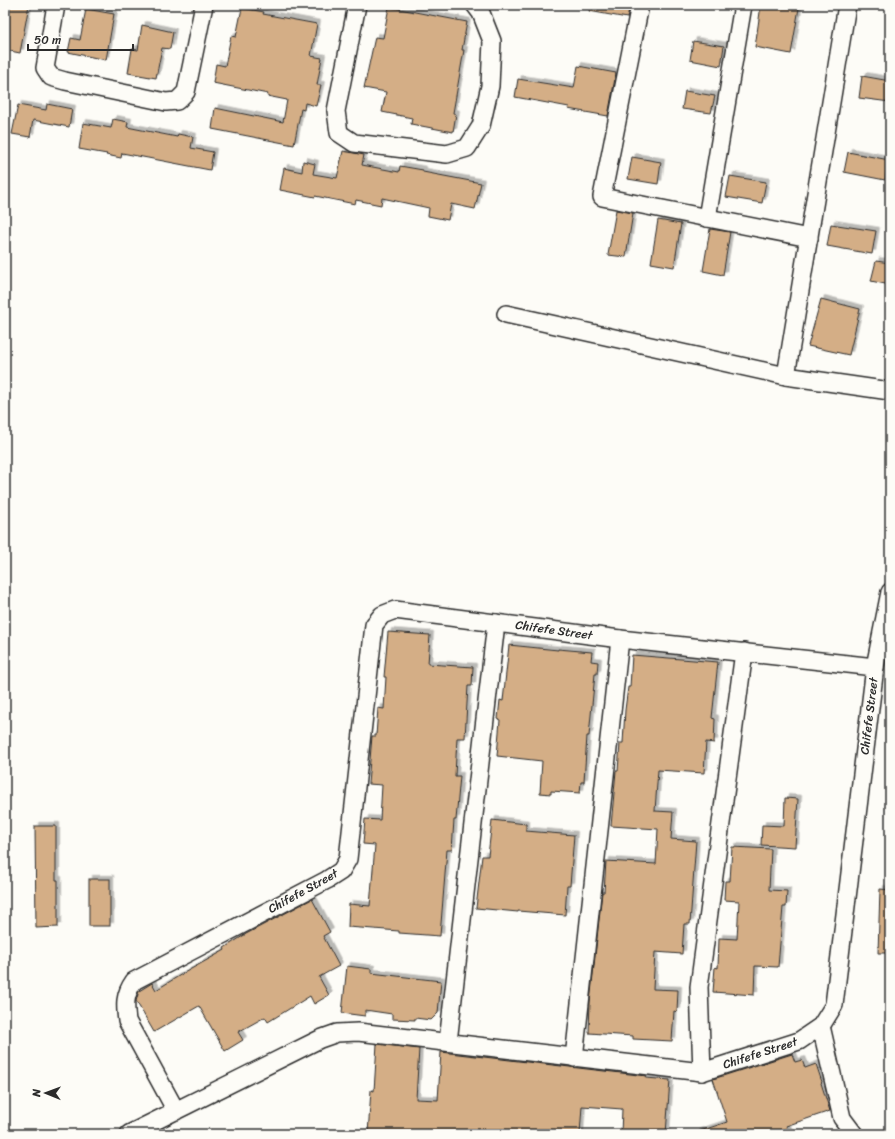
<svg xmlns="http://www.w3.org/2000/svg" width="895" height="1139" font-family="Sriracha,sans-serif">
<defs>
<filter id="shadow"><feDropShadow dx="3.5" dy="-3.5" stdDeviation="0" flood-color="#0004"/></filter>
</defs>
<rect width="100%" height="100%" fill="#fdfcf7"/>
<filter id="ink" filterUnits="userSpaceOnUse"><feTurbulence type="fractalNoise" baseFrequency=".025" numOctaves="2"/><feDisplacementMap in="SourceGraphic" scale="8" xChannelSelector="R" yChannelSelector="G"/><feConvolveMatrix kernelMatrix="1 2 1 2 8 2 1 2 1" color-interpolation-filters="sRGB"/></filter>
<g filter="url(#ink)">
<g fill="#d4ae86" stroke="#2b2b2b" filter="url(#shadow)">
<path d="M5 5H29L20 53 5 50Z"/>
<path d="M590 5H630L627 18 589 11Z"/>
<path d="M761 5H781L799 8 791 54 755 47Z"/>
<path d="M389 7 467 22 462 50H464L453 113 456 114 453 132 411 124 412 118 382 112 386 92 364 88 375 37 383 38Z"/>
<path d="M242 8 264 12 263 14 317 24 311 56 322 58 317 85H321L316 106 305 103 304 110 301 109 294 145 212 129 215 108 283 122 287 100 267 96 268 94 213 83 216 64 225 66 231 36 236 37Z"/>
<path d="M86 9 114 14 106 60 68 52 71 38 80 40Z"/>
<path d="M142 25 173 32 170 49 162 48 156 78 128 73 132 49 138 50Z"/>
<path d="M693 41 724 46 721 66 690 60Z"/>
<path d="M578 66 616 73 608 116 568 109 569 107 515 97 518 79 574 88Z"/>
<path d="M862 76 890 81V102L859 98Z"/>
<path d="M685 91 715 96 711 113 682 109Z"/>
<path d="M47 104 72 109 69 127 33 120 30 137 12 134 18 105 46 110Z"/>
<path d="M113 119 128 122 127 127 177 137 178 134 193 137 191 148 213 152 210 170 122 153 121 158 106 155 107 154 79 149 83 123 111 128Z"/>
<path d="M343 151 364 155 362 165 399 172 400 166 423 170V172L481 183 475 209 451 204 448 220 428 216 429 208 382 198 381 205 356 200 355 204 315 196V197L280 190 284 168 302 172 303 161 315 164 313 174 337 178Z"/>
<path d="M848 152 889 160 885 180 844 172Z"/>
<path d="M632 157 661 162 658 184 628 179Z"/>
<path d="M730 176 766 182 762 203 726 197Z"/>
<path d="M616 210 633 213 626 257 608 255Z"/>
<path d="M658 220 681 224 674 267 651 263Z"/>
<path d="M831 224 876 231 872 254 827 246Z"/>
<path d="M710 229 730 232 723 275 703 271Z"/>
<path d="M876 261 890 263V285L871 281Z"/>
<path d="M821 299 860 309 849 355 808 346Z"/>
<path d="M388 632 430 635 428 664 473 667 472 686H468L465 738H457L455 776H460L456 820H454L452 850H447L440 936 399 933V931L348 927 349 904 370 906 375 845 363 844 365 819 380 820 382 785 368 784 372 736H376L378 708 384 709 386 677H384Z"/>
<path d="M509 645 558 650V649L592 652 591 661 598 662 597 674H595L589 736H587L584 782H581L580 793 551 791V794L540 793 542 761 497 756 500 720 498 719 500 700 503 701Z"/>
<path d="M632 655 718 662 712 718 715 719 714 743 706 742 704 773 658 770 655 811 673 812 671 839 696 841 690 924H684L682 954 655 952 653 989 678 990 677 1012 674 1011 672 1041 633 1039V1036L589 1033 590 1002 602 892H604L606 861 656 864 658 829 611 826 616 771H618L620 743H623L625 710 628 687H630Z"/>
<path d="M785 798 798 799 795 847 761 845 762 825 784 826Z"/>
<path d="M492 820 526 824V831L574 835 570 886H567L565 915 518 911V912L476 908 482 856H488Z"/>
<path d="M35 826H56V880H58V927L36 928Z"/>
<path d="M732 847 771 849 769 890 787 891 786 907H783L778 967 755 966 754 995 713 992 715 967 718 968 719 938 737 939 739 901 724 900 725 881H730Z"/>
<rect x="89" y="879" width="21" height="47"/>
<path d="M880 889 890 890V953H878Z"/>
<path d="M312 899 330 932 323 936 339 966 319 977 329 995 314 1004 310 996 268 1022 265 1017 238 1032 243 1040 225 1051 199 1006 154 1032 136 1001 139 991 152 983 156 990 182 974 225 950 224 948 246 934Z"/>
<path d="M347 966 371 969V973L441 981 438 1013 431 1020 415 1018V1020L392 1019V1014L365 1010V1016L342 1013Z"/>
<path d="M377 1044 419 1049 416 1099 438 1100 441 1052 647 1076 646 1078 670 1080 666 1134H621L622 1109 582 1106 580 1134H368L371 1090 374 1091Z"/>
<path d="M792 1054 795 1062 802 1060 805 1068 816 1064 822 1082 821 1083 830 1111 786 1126 789 1134H697V1132L727 1122 713 1079Z"/>
</g>
<g fill="none" stroke-linecap="round" stroke-linejoin="round">
<g stroke="#2b2b2b" stroke-width="20">
<g id="minor">
<path d="M56 5 45 68 51 77 65 81 166 102 177 101 186 92 204 5"/>
<path d="M357 5 336 111 339 133 354 143 447 154 467 148 481 126 490 86 492 41 481 13 475 5"/>
<path d="M640 5 602 197 809 238"/>
<path d="M847 5 786 376 890 391"/>
<path d="M707 218 743 5"/>
<path d="M506 314 786 376"/>
<path d="M875 667 890 592"/>
<path d="M821 1026 842 1118 854 1134"/>
<path d="M448 1042 496 623"/>
<path d="M574 1058 620 639"/>
<path d="M702 1072 699 987 744 652"/>
<path d="M129 1134 320 1039 337 1033 358 1032 702 1072 799 1041 821 1026 834 1005 875 667 620 639 395 610 382 615 374 625 348 859 341 871 327 880 134 981C124 995 125 1005 127 1021L176 1111"/>
</g>
</g>
<use href="#minor" stroke="#fdfcf7" stroke-width="17"/>
</g>
</g>
<g text-anchor="middle" dominant-baseline="central" stroke-width="3" stroke-linejoin="round" paint-order="stroke">
<g font-size="12" fill="#2b2b2b" stroke="#fdfcf7">
<text transform="translate(554 630) rotate(8)">Chifefe Street</text>
<text transform="translate(869 716) rotate(-83)">Chifefe Street</text>
<text transform="translate(303 891) rotate(-29)">Chifefe Street</text>
<text transform="translate(760 1053) rotate(-18)">Chifefe Street</text>
</g>
</g>
<rect width="895" height="1139" fill="none" stroke="#fdfcf7" stroke-width="20"/>
<rect x="10" y="10" width="875" height="1119" fill="none" stroke="#2b2b2b" stroke-width="1.5" filter="url(#ink)"/>
<g transform="translate(46 1093) rotate(271)" stroke="#fdfcf7" stroke-width="3" paint-order="stroke">
<path d="M0-3L7 15L0 10L-7 15Z" fill="#2b2b2b"/>
<text y="-6" font-size="11" font-weight="bold" text-anchor="middle" fill="#2b2b2b">N</text>
</g>
<path d="M28 44v6h105v-6" fill="none" stroke="#2b2b2b" stroke-width="2"/>
<text x="34" y="44" font-size="12" fill="#2b2b2b" stroke="#fdfcf7" stroke-width="3" paint-order="stroke">50 m</text>
</svg>
